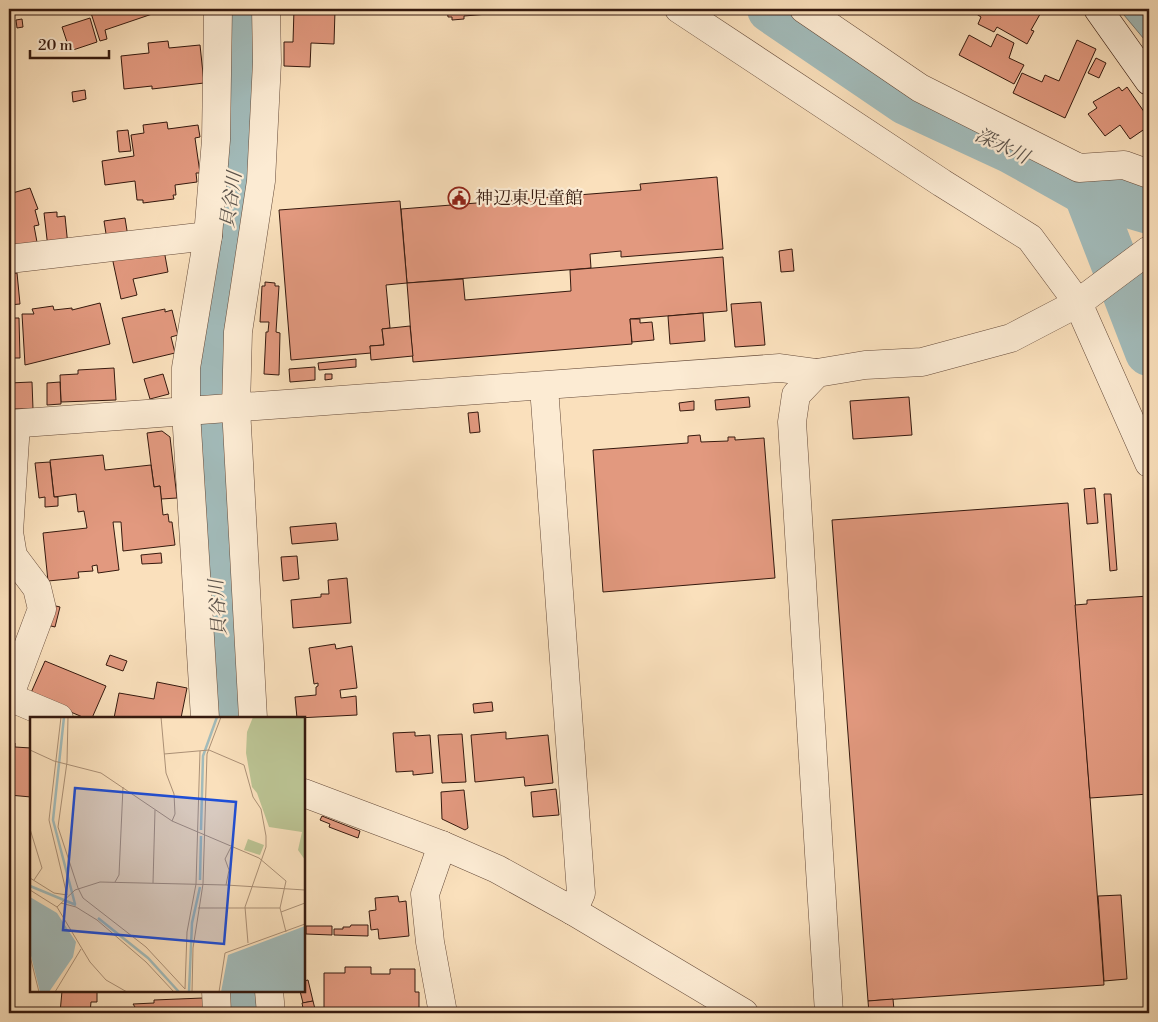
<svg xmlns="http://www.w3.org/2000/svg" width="1158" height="1022" font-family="'Libre Bodoni','Noto Serif JP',serif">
<rect width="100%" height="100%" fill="#fae0bc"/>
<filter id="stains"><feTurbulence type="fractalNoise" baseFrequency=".004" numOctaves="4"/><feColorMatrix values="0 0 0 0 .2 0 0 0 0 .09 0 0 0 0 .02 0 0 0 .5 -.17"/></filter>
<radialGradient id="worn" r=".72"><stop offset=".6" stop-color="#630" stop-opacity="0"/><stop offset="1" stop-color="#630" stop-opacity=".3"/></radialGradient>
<path fill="#a2bbba" stroke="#767a75" d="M1119 9H1149V45Z"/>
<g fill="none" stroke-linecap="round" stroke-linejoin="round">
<g stroke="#a2bbba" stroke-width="48">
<path d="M771 9 906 101 1012 150 1087 192 1149 210"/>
<path d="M1087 192 1149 352"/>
<path d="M205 390 240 130 237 9"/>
<path d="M206 438 226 718"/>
<path d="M238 991 239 1013"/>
</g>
</g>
<g fill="#e2997f" stroke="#35190e">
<path d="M9 9H40V10L9 15Z"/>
<path d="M103 9H161V11L105 30 107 39 100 41 91 13Z"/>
<path d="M294 9 335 10 334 44 311 43 310 67 284 66V42H293Z"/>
<path d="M447 9H547H544L545 14H536V10L464 16V19L452 20V17H448Z"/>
<path d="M978 9H1043L1031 30 1034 31 1027 44 997 27 994 32 978 24 981 17 975 13Z"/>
<path d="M90 18 97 42 70 51 62 27Z"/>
<path d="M22 19 23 27 17 28 16 20Z"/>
<path d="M997 34 1014 43 1009 58 1024 65 1014 84 959 55 969 35 991 47Z"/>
<path d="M1077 40 1096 49 1065 118 1013 93 1022 73 1042 82 1045 75 1059 81Z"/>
<path d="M168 41 169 48 200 45 204 83 152 89V86L124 89 121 56 149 53 148 43Z"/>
<path d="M1096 58 1106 63 1099 78 1088 73Z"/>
<path d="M1119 87 1122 91 1127 87 1149 119V126L1130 139 1120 125 1105 136 1088 114 1097 108 1093 102Z"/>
<path d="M85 90 86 99 73 102 72 92Z"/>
<path d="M167 122 168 129 198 125 200 137 195 138 200 173H196L197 182 175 185 176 195H173L174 199 143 203V200H137L135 181 105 185 102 161 134 156 131 135 144 133 143 125Z"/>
<path d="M128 130 131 151 119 152 117 131Z"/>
<path d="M717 177 723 249 621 257V251L590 254 591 268 407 283 401 209 641 190 640 184Z"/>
<path d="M30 188 38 209 35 210 39 225 34 226 37 242 9 249V194Z"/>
<path d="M400 201 407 283 386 285 390 328 382 329 384 345 370 346 371 353 291 360 279 210Z"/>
<path d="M57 212V217L65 216 68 246 48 248 44 213Z"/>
<path d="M125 218 128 237 107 240 104 221Z"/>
<path d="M792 249 794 271 781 272 779 251Z"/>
<path d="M164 250 168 272 133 279 137 295 121 299 112 257Z"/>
<path d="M723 257 727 311 630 319 632 344 413 362 407 283 463 279 465 300 571 291 570 270Z"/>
<path d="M17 273 20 304 9 305V274Z"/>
<path d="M265 282 275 283V286H279L276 332 280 333 279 375 264 374 266 332H268L269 322H260L262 286H265Z"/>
<path d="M761 302 765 345 735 347 731 304Z"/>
<path d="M100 303 110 344 25 365 22 314H34L32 309 53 306 54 310 72 308V310Z"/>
<path d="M165 309V312L172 310 178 335 171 337 175 353 133 363 122 318Z"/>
<path d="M703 313 705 341 670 344 668 316Z"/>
<path d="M9 318H19L20 358H9Z"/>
<path d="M630 319H640V323L652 322 654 340 632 342Z"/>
<path d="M410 326 413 356 371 360 370 346 384 345 382 329Z"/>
<path d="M356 359V367L319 370 318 363Z"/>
<path d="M315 367V380L290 382 289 369Z"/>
<path d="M114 368 116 400 61 402 60 375 78 374V370Z"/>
<path d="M163 374 169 394 150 399 144 379Z"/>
<path d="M325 374H332V379L325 380Z"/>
<path d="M32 382 33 409H9V383Z"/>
<path d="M60 382 61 404 47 405V383Z"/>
<path d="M749 397 750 407 716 410 715 400Z"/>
<path d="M909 397 912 435 853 439 850 401Z"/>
<path d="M694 401V410L680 411 679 403Z"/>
<path d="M478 412 480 432 470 433 468 413Z"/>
<path d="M162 431 170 437 177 498 161 499 160 486 154 487 147 433Z"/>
<path d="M700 435 701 442 728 441V437H735V440L764 438 775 578 603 592 593 450 688 443V436Z"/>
<path d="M103 455 105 470 151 465 154 487 160 486 163 515 168 514 169 522H172L175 545 123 551 121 522H113L119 570 98 573 97 565 92 566 93 571 78 572 79 578 48 581 43 533 87 528 84 511 78 512 76 494 54 497 50 460Z"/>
<path d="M50 462 54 497H58V506L45 507V497L39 498 35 463Z"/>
<path d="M1095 488 1098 523 1087 524 1084 489Z"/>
<path d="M1104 494H1111L1117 570 1110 571Z"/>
<path d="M1068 503 1104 985 868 1001 832 520Z"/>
<path d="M336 523 338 540 292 544 290 527Z"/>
<path d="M161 553 162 563 142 564 141 555Z"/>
<path d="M297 556 299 579 283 581 281 557Z"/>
<path d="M347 578 351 623 293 628 291 600 321 597V594H329L328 580Z"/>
<path d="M1149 596V794L1090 798 1075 605 1087 604V600Z"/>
<path d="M52 605 60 607 55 627 47 625Z"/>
<path d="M335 644 336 649 352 646 357 688 340 690 341 698 356 696 357 715 297 718 295 697 316 695V687L318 686V683L314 684 309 648Z"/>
<path d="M110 655 127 661 123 671 106 665Z"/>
<path d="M45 661 106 686 92 718H85L30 695Z"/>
<path d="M157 682 187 688 181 718H114L119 693 154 699Z"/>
<path d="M492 702 493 711 474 713 473 704Z"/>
<path d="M415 732V736L430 735 433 773 413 775V771L396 772 393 733Z"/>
<path d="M506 732V739L548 735 553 783 525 786 524 777 475 782 471 735Z"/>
<path d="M462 734 466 782 442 783 438 735Z"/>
<path d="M9 743H15V747L31 748V797L9 795Z"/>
<path d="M556 789 559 815 533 817 531 792Z"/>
<path d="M464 790 468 828 465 830 442 819 441 792Z"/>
<path d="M322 816 360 831 358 838 329 827 330 824 320 820Z"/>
<path d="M1121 895 1127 979 1104 981 1098 896Z"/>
<path d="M398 896 399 902 406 901 409 936 379 939 378 929 371 930 369 911 376 910 375 898Z"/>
<path d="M351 925H368V936L334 935V929H343V927H350Z"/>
<path d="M306 926H332V935L306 934Z"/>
<path d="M345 967H371V974H390V969H415V992H419V1013H324V973H345Z"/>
<path d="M308 980 313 1001 303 1003 300 991H304V981Z"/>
<path d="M62 991H97V1002H91L90 1013H60Z"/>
<path d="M203 998 204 1013H139L133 1004 154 1003V1000Z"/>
<path d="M893 999 894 1010 869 1013 868 1001Z"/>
<path d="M313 1001 316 1013H304L302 1003Z"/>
</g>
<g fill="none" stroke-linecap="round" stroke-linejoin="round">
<g stroke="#664b3a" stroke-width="29">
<g id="minor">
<path d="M804 9 920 88 1079 168 1124 165 1149 174"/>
<path d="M9 259 208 236"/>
<path d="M1078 303 1149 250"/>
<path d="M544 387 581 893 573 911"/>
<path d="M9 424 780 368 817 373"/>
<path d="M9 697 42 609 37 588 13 556 9 532 16 424"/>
<path d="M9 697 59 718"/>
<path d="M205 718 186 412V368L208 236 216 140 218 9"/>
<path d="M253 718 236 408 238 332 261 181 267 62 266 9"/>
<path d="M216 991 217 1013"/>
<path d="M269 991 271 1013"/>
</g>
</g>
<g stroke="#664b3a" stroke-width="29">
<g id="tertiary">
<path d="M679 9 942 183 1030 238 1078 303 1149 463"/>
<path d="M304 793 442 845 497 869 573 911 744 1013"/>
<path d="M442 845 425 894 430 942 443 1013"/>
<path d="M829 1013 792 422 796 395 817 373 865 365 922 362 1011 338 1078 303"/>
</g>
</g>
<g stroke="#35190e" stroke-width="29">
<path id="secondary" d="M1098 9 1149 81"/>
</g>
<use href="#minor" stroke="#fcebd3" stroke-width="28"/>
<use href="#tertiary" stroke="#fcebd3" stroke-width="28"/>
<use href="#secondary" stroke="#fcebd3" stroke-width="28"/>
</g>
<defs>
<g id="civic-ring" transform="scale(1.125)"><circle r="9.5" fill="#fcebd3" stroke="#8f2418" stroke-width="1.5"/><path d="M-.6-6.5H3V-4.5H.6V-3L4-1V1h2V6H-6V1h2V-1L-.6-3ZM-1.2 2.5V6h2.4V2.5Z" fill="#8f2418"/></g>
</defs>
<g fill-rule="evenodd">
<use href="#civic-ring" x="459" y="198"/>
</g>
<g text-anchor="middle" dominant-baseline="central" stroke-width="4.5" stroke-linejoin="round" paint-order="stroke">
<g font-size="18" fill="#35190e" stroke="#fcebd3" text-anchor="start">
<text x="475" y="198">神辺東児童館</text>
</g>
<g font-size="19" font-style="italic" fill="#5b524a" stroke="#fcebd3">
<text transform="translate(1002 146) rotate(26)">深水川</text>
<text transform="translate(231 200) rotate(-82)">貝谷川</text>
<text transform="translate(218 608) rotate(-94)">貝谷川</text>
</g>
</g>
<g transform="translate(30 717)">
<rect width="275" height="275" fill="#fae0bc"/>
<path d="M223 0H275V143L268 133 272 115 239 110 227 76 222 70 216 36 217 15ZM218 122 234 128 230 138 214 133Z" fill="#bbc393"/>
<path d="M0 180 27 196 46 225 43 240 19 275H10L0 235ZM275 209V275H191L198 238Z" fill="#a2bbba"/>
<path fill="none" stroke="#a2bbba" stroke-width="2.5" d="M34 0 23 103 45 187M171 113 173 39 187 0M170 163 171 119M0 169 46 188M68 201 118 241 149 275M159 275 162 206 170 170"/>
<path fill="none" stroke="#ab9076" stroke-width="1" d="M31 0 19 103 37 178M38 0 37 45 28 110 48 171 53 181 116 230 155 272M131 0 136 56 144 77 145 97 142 104M0 33 24 44 71 56 142 104 229 141 256 164 250 191M134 37 179 33 214 48 223 80 231 92 236 119V130L215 190 218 226M0 112 12 151 4 163M0 161 24 176 37 178M85 165 89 158 93 70M123 166 125 93M196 168 199 153 195 142 201 130M0 173 27 190 60 245 76 263 97 275M31 186 46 190 67 203 116 245 144 275M27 190 45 173 70 165 196 168 275 173M168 191H250L256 215M251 195 275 186M0 239 9 275M155 272 157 215 166 167 170 34M25 275 51 232M162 275 163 231 173 167 177 37 191 0M189 275 195 236 275 207"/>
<path fill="#1d4ed8" fill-opacity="0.15" stroke="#1d4ed8" stroke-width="2.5" d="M45 71 206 85 194 227 33 213Z"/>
<rect width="275" height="275" fill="none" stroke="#35190e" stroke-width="2.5"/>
</g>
<rect width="1158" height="1022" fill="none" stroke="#fae0bc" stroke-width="30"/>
<rect x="10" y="10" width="1138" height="1002" fill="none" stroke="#35190e" stroke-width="2.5"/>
<rect x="15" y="15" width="1128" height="992" fill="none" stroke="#35190e"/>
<path d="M30 50v8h79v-8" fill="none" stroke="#35190e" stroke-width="2.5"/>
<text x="38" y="50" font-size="15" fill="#35190e" stroke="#fcebd3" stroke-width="4" paint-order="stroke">20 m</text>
<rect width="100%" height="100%" filter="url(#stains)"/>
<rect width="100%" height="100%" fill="url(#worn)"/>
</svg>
